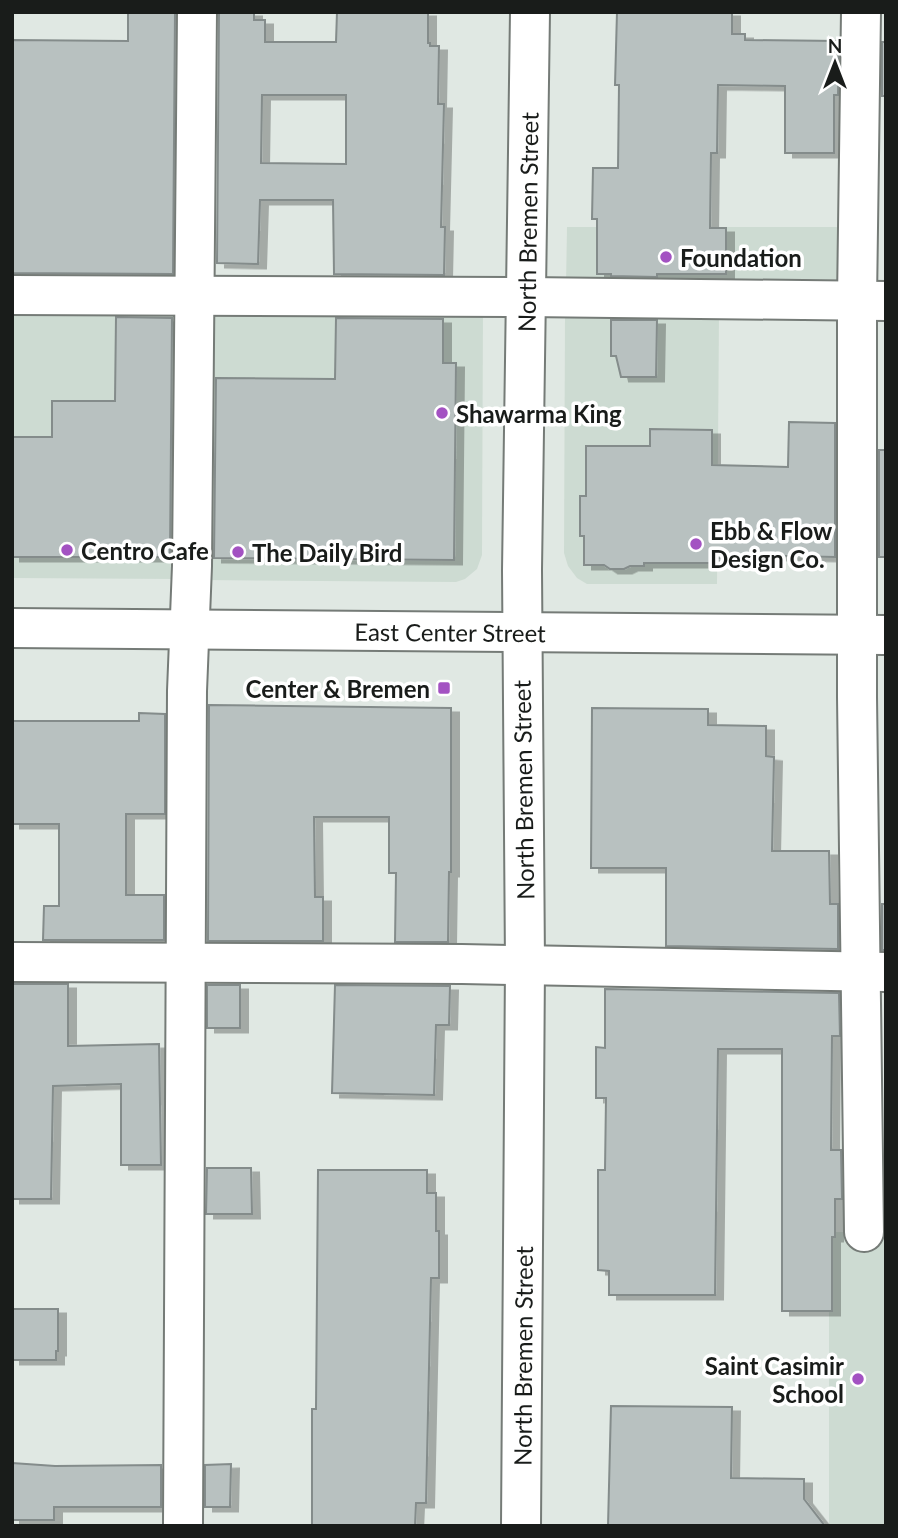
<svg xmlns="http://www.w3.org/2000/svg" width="898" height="1538" font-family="Lato,sans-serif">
<defs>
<filter id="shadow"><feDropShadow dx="8" dy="4.5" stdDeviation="0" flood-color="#0004"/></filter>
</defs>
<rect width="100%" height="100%" fill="#e0e8e3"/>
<g fill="#cddbd2">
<path d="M567 227H843V287L566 285Z"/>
<path d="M12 310 179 311 177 579 12 578Z"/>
<path d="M205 312H483L482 555 477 569 465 579 456 582 205 580Z"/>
<path d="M565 315 719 316 717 584H587L577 578 568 566 564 553Z"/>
<rect x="829" y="1232" width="57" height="294"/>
</g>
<g fill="#b8c1c0" stroke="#848c8b" stroke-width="2" fill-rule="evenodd" filter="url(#shadow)">
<path d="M128 12H175L173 274 12 273V40L128 41Z"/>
<path d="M219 12H254V20H265V42H336L337 12H428V43H430V46H439L438 104H444L441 227H445L444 275 334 274 333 200H260L258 264 217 263ZM262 95H346V164L261 163Z"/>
<path d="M617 12H732V34H745V40L839 41 838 95H834V153H785V86L718 85 717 153H711L710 228H726V274H657V277L611 276V274H597V219H592L593 168H618L619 85H615Z"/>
<rect x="882" y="42" width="4" height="54"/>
<path d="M116 317 172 318 170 557H12V437H52V401H115Z"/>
<path d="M336 318 443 319V363H456L454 560 214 558 216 378 335 379Z"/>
<path d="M611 320H657L656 377H621L616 356H611Z"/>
<path d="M789 422 835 423V557L743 555V559L712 558V563H644V566H630L624 569H610L604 565H584V536H580V496H586V446H650V429L712 430V465L788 467Z"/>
<rect x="879" y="450" width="7" height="107"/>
<path d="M209 705 451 708V872H449L448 942H395L396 873H389V817H314L315 897H323V941H208Z"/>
<path d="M592 708 708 709V725L766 726V756L774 757 772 851H829L830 904H838V949L666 946V868H591Z"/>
<path d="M139 713 165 714V814H126V895H164V940H43L44 906H59V824H12V721H139Z"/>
<rect x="882" y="904" width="4" height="46"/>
<path d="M12 984H68V1046L159 1044 161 1165H121V1084L53 1086 51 1199H12Z"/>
<rect x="207" y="985" width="33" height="43"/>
<path d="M335 985 450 986 449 1025H436L434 1095 332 1093Z"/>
<path d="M605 989 839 993 840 1036H832L831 1150H841L842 1199H835V1237H832V1311H782V1049H718L715 1295H609V1271L598 1270V1170H605L606 1098H596V1047L605 1048Z"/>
<path d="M207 1168H251L252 1214H206Z"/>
<path d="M318 1170H427V1193H436V1231H439V1278H431L426 1503H416L415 1526H312V1409H316Z"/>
<path d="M12 1309H58V1351H56V1360H12Z"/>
<path d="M611 1406 732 1407 731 1478 804 1479V1499L825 1526H608Z"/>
<path d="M12 1463 55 1466 161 1465V1507H54V1520H12Z"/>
<path d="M231 1464 230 1507H205V1465Z"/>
</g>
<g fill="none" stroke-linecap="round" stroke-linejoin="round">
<g stroke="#757b77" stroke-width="42">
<g id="minor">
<path d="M861 12 857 300V697L864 1232"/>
<path d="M12 295 527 297 886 301"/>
<path id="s1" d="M12 628 886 635"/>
<path d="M12 962 462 964 886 972"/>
<path d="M183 1526 187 691 192 566 197 12"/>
<path id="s2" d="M521 1526 525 964 522 570 530 12"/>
</g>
</g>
<use href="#minor" stroke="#fff" stroke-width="38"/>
</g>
<g fill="#a352c2" stroke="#fff" stroke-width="2.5">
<circle cx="666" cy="257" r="7"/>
<circle cx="442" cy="413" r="7"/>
<circle cx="696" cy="544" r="7"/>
<circle cx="67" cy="550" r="7"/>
<circle cx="238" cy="552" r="7"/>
<rect x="437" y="681" width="14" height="14" rx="3.5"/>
<circle cx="858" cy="1379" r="7"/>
</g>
<g text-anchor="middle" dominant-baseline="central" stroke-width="7" stroke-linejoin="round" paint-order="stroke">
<g font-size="24" fill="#191c1a" stroke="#fff">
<text stroke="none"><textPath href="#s2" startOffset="1304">North Bremen Street</textPath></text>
<text stroke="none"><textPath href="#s1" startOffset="438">East Center Street</textPath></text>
<text transform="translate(523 790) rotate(-91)">North Bremen Street</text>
<text stroke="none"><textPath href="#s2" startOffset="170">North Bremen Street</textPath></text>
</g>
<g font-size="24" font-weight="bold" fill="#191c1a" stroke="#fff" text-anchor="start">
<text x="680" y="257">Foundation</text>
<text x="456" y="413">Shawarma King</text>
<text x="710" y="530">Ebb &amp; Flow<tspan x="710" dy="28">Design Co.</tspan></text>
<text x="81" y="550">Centro Cafe</text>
<text x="252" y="552">The Daily Bird</text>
<text x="430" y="688" text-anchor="end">Center &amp; Bremen</text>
<text x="844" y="1365" text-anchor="end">Saint Casimir<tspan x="844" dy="28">School</tspan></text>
</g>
</g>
<rect width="898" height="1538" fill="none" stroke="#191c1a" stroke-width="28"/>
<g transform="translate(835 63)" stroke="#ffffff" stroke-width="5" paint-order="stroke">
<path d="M0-5L12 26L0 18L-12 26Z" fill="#191c1a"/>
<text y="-10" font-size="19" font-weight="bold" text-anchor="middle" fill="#191c1a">N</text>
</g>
</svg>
